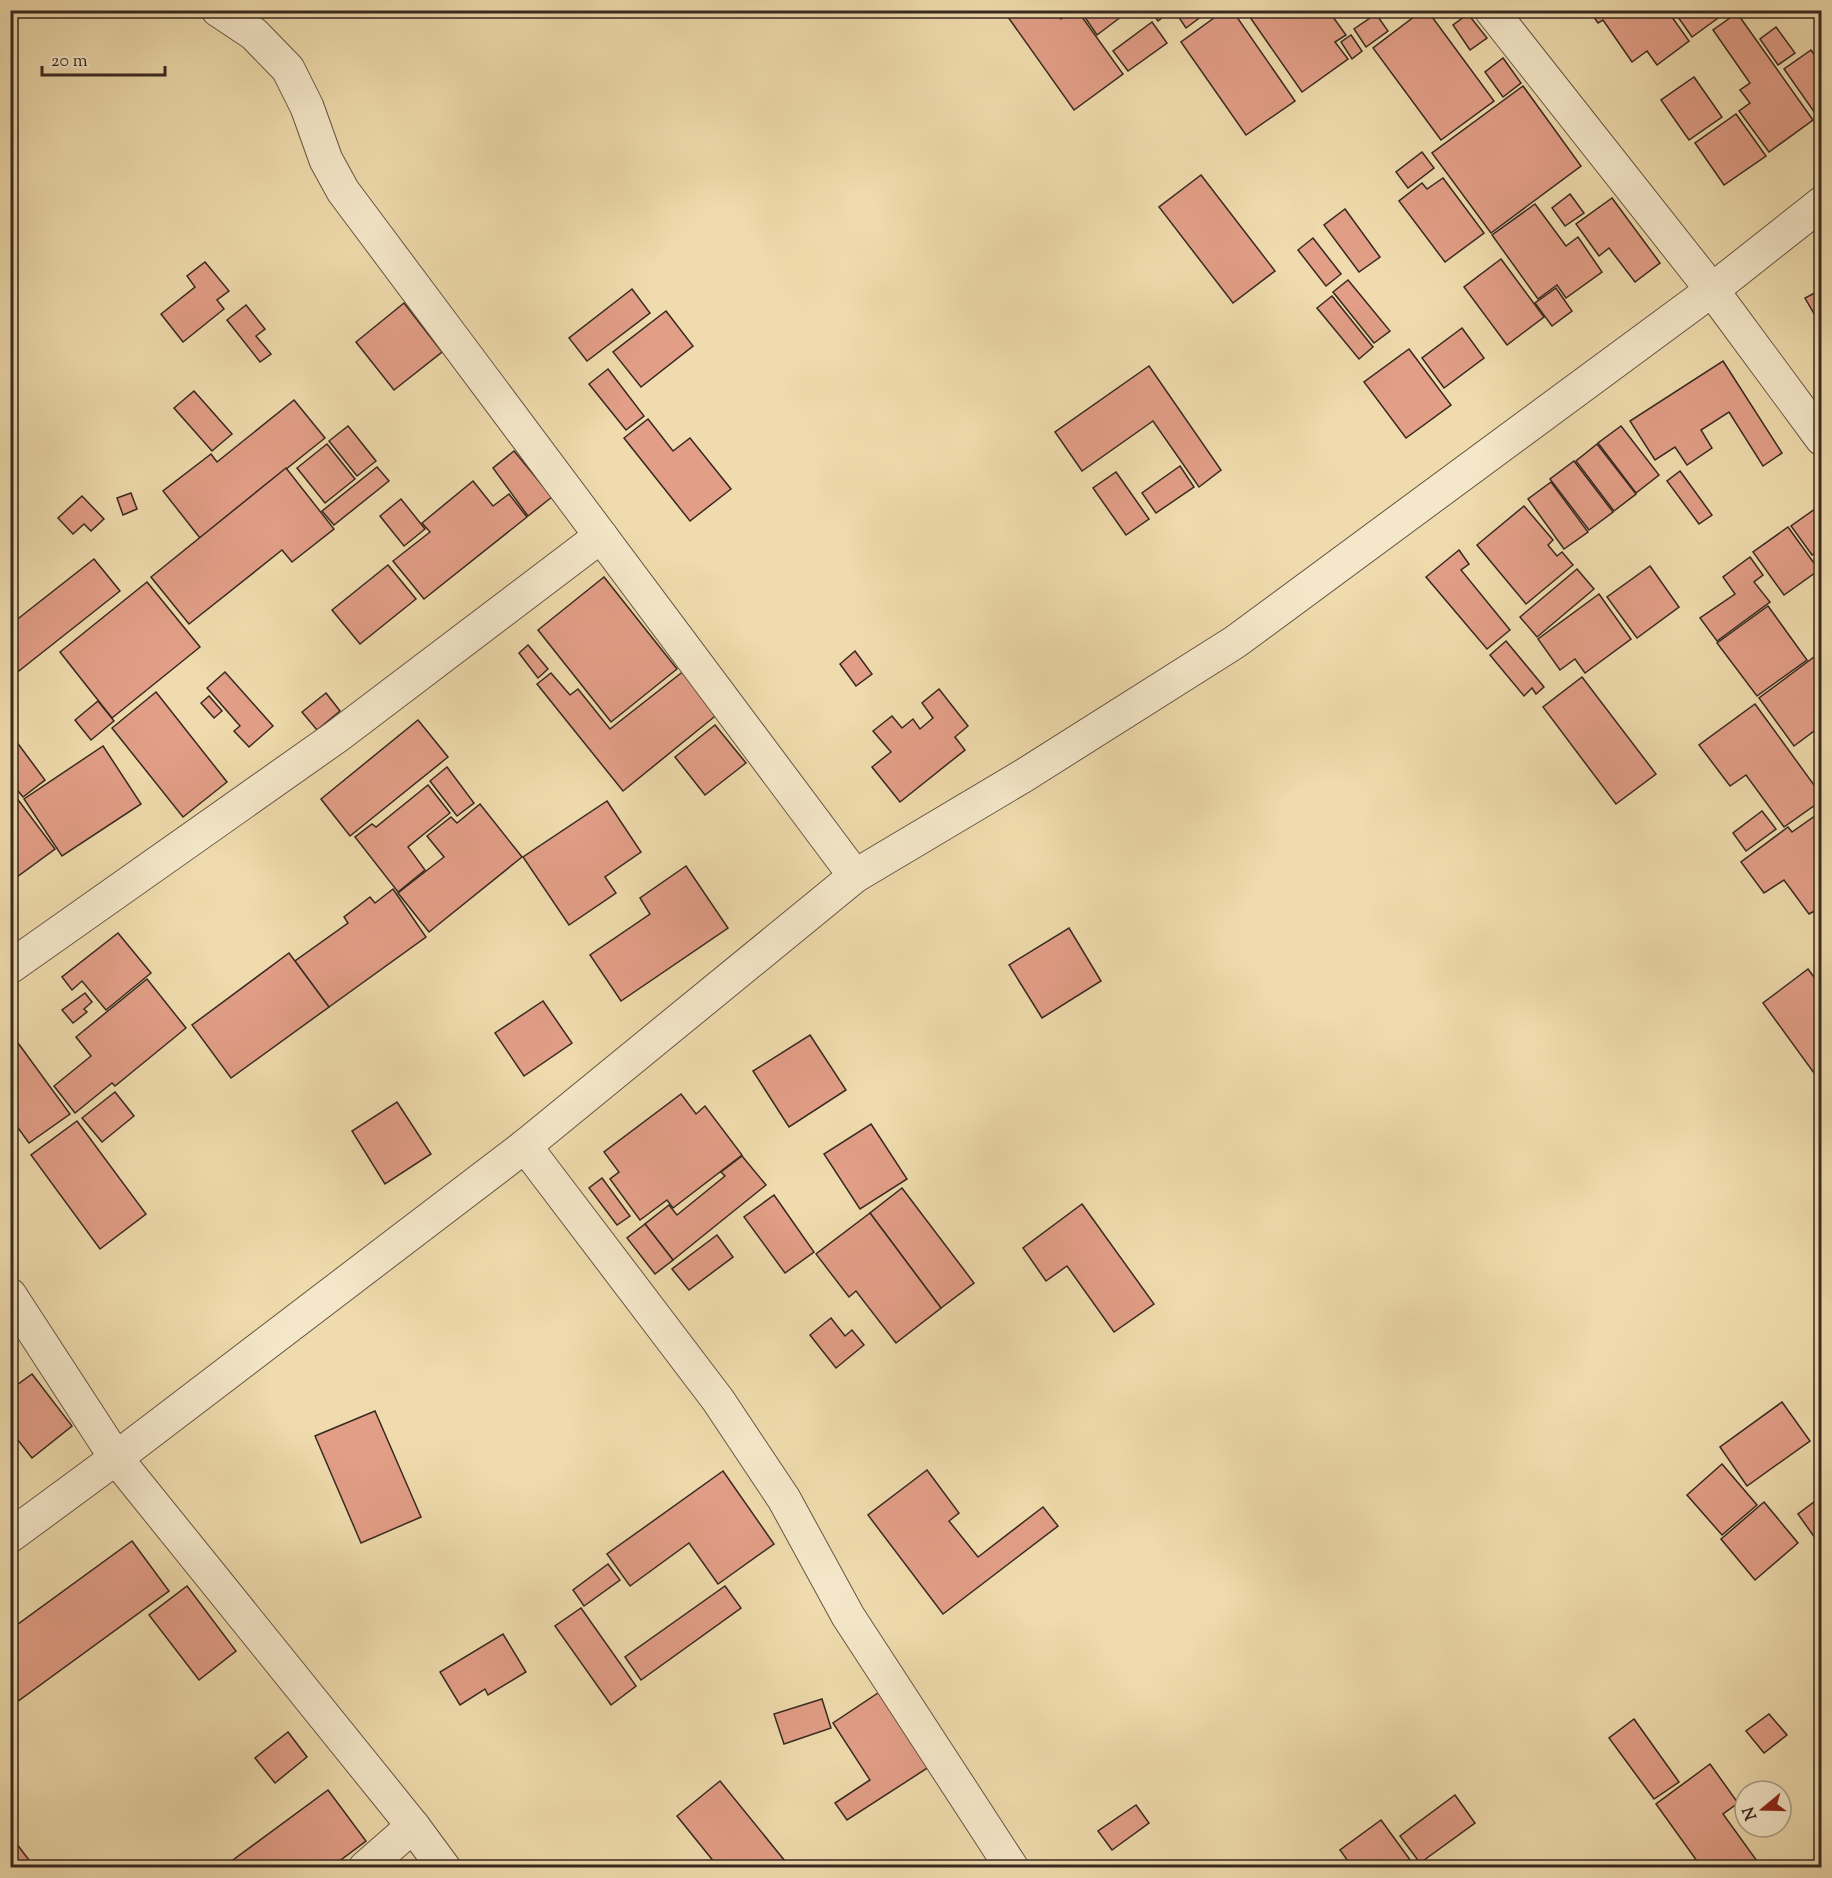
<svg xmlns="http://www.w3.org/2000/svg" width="1832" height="1878" font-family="'Sorts Mill Goudy',serif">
<rect width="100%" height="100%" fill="#efdbad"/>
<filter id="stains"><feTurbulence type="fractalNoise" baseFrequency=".00333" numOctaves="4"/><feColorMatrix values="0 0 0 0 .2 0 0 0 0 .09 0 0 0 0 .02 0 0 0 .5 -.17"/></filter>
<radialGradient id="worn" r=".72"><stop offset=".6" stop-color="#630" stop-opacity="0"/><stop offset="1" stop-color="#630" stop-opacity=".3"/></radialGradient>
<g fill="#e29e87" stroke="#382920" stroke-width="1.5">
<path d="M1003 10H1061L1057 13 1061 19 1074 10H1077L1123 74 1074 110Z"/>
<path d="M1080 10H1130L1097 35Z"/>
<path d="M1150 10H1172L1158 21Z"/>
<path d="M1174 10H1210L1186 28Z"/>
<path d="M1225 10H1232L1295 101 1246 135 1181 42Z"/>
<path d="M1245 10H1328L1346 35 1335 42 1348 59 1302 92Z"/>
<path d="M1423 10H1427L1494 101 1441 140 1373 48Z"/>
<path d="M1589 10H1667L1689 41 1657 65 1647 51 1632 62 1603 20 1598 23Z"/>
<path d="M1673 10H1729L1692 37Z"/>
<path d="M1737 13 1813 120 1769 152 1739 111 1750 103 1740 90 1750 83 1713 30Z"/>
<path d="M1376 14 1388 31 1366 47 1354 29Z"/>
<path d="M1468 14 1487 38 1470 50 1453 25Z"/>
<path d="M1152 22 1167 43 1128 71 1113 51Z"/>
<path d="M1776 27 1795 53 1778 65 1760 39Z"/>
<path d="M1351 35 1362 51 1352 59 1341 42Z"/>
<path d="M1811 50 1822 65V112L1817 116 1784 69Z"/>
<path d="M1503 58 1521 83 1503 97 1485 72Z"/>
<path d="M1694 77 1722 117 1689 140 1661 100Z"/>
<path d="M1523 86 1581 166 1491 233 1432 153Z"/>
<path d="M1736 114 1766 156 1724 185 1695 143Z"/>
<path d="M1422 152 1434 168 1408 188 1396 172Z"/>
<path d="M1201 175 1275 271 1233 303 1159 207Z"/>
<path d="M1443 178 1484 233 1445 262 1399 201 1422 183 1427 189Z"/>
<path d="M1570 194 1584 213 1565 226 1552 208Z"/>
<path d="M1612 198 1660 263 1635 282 1609 248 1599 256 1576 224Z"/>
<path d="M1535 204 1566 246 1578 237 1602 272 1566 298 1557 285 1538 299 1492 235Z"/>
<path d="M1345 209 1380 257 1359 272 1324 225Z"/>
<path d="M1313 238 1341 274 1326 286 1298 250Z"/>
<path d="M1501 259 1544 317 1507 345 1464 287Z"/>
<path d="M205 262 229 291 217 300 224 309 183 342 161 314 195 287 187 276Z"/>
<path d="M1348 280 1390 331 1374 343 1333 292Z"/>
<path d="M1556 288 1572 311 1552 326 1535 303Z"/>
<path d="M632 289 650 313 587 361 569 338Z"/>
<path d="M1822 289V323L1820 324 1805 298Z"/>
<path d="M1332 296 1373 347 1359 359 1317 308Z"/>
<path d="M404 303 442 352 394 390 356 342Z"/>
<path d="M246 305 265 329 256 336 271 354 260 362 227 320Z"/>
<path d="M666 311 693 346 641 387 613 352Z"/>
<path d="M1462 328 1484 358 1444 388 1422 358Z"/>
<path d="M1409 349 1451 405 1406 438 1364 382Z"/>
<path d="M1723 361 1782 453 1763 466 1729 412 1701 430 1712 448 1687 465 1675 447 1655 460 1630 421Z"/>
<path d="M1149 366 1221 470 1199 487 1153 421 1082 471 1055 432Z"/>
<path d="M608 369 644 416 626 430 589 384Z"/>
<path d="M194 391 232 434 212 451 174 408Z"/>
<path d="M294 400 325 438 200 538 163 491 211 454 217 462Z"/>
<path d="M648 419 673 451 690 438 731 489 690 521 624 438Z"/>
<path d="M348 426 376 461 357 476 329 441Z"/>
<path d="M1621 426 1659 475 1636 493 1598 443Z"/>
<path d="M327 444 355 479 325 503 297 468Z"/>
<path d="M1597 444 1636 494 1614 511 1576 461Z"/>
<path d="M514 451 552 497 528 516 493 468Z"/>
<path d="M1574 461 1613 512 1589 530 1550 479Z"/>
<path d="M1180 466 1194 487 1156 513 1142 493Z"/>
<path d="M377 467 389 481 334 525 322 511Z"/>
<path d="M286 468 334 529 292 562 282 550 189 624 151 577Z"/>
<path d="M1680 471 1712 515 1699 524 1667 481Z"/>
<path d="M1116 472 1149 519 1126 535 1093 488Z"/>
<path d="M473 481 493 506 509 494 527 517 424 599 393 561 430 532 422 523Z"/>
<path d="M1551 482 1588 532 1564 549 1528 499Z"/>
<path d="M131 493 137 509 123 515 117 498Z"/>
<path d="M82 496 104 519 91 531 84 524 73 534 58 518Z"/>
<path d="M401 499 425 529 404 546 380 516Z"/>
<path d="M1524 506 1553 540 1548 545 1557 556 1562 552 1573 565 1526 604 1477 545Z"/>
<path d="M1815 509 1822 518V548L1812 555 1791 526Z"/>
<path d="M1788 527 1819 570 1784 595 1753 552Z"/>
<path d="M1459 550 1469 564 1461 570 1510 630 1487 649 1426 577Z"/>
<path d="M1750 557 1763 575 1754 582 1770 602 1717 641 1700 618 1735 594 1723 577Z"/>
<path d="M94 559 120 591 10 678V625Z"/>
<path d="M388 565 416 599 360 644 332 610Z"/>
<path d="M1650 566 1679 607 1637 638 1607 597Z"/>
<path d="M1577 569 1594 589 1537 637 1520 617Z"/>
<path d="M604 577 677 669 611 722 538 630Z"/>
<path d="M147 582 200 647 112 718 60 652Z"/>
<path d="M1599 594 1631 639 1585 673 1575 659 1560 670 1538 639Z"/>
<path d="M1768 606 1807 660 1757 696 1717 643Z"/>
<path d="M1506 641 1544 687 1536 694 1532 688 1524 696 1490 655Z"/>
<path d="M528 645 548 669 538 678 519 653Z"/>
<path d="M855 651 872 674 856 686 840 664Z"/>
<path d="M1818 654 1822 658V725L1794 746 1759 698Z"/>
<path d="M685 670 719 713 623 791 537 684 551 673 570 695 578 689 610 729Z"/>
<path d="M225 672 273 726 249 747 234 731 240 726 207 688Z"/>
<path d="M1582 677 1656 774 1616 804 1543 707Z"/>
<path d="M939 689 968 726 955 737 965 750 900 802 872 767 891 752 873 731 892 716 902 728 913 719 920 729 933 718 922 703Z"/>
<path d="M156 692 227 782 183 817 112 728Z"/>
<path d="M326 693 340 711 317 730 302 712Z"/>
<path d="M209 696 222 711 214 718 201 703Z"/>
<path d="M98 701 114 721 91 740 75 720Z"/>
<path d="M1755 704 1822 796V800L1784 827 1746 775 1730 786 1699 745Z"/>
<path d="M418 720 448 757 350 836 321 799Z"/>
<path d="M715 725 746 763 705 795 675 757Z"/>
<path d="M10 733 45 780 23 797 10 781Z"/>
<path d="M103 746 141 804 62 856 24 799Z"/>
<path d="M447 767 474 803 457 816 430 781Z"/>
<path d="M428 785 450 813 408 847 425 870 398 892 355 837 372 824 376 827Z"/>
<path d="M10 789 55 849 10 882Z"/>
<path d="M607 801 641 852 605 877 616 893 569 925 523 857Z"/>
<path d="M480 804 522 857 429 932 398 893 444 857 427 836 451 817 457 823Z"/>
<path d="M1762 811 1776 829 1746 851 1733 833Z"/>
<path d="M1822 811V907L1809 914 1784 880 1764 893 1741 862 1788 827 1792 832Z"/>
<path d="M686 866 728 928 621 1001 590 955 650 914 640 898Z"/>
<path d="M393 889 426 937 329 1007 295 961 348 923 344 917 370 897 375 903Z"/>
<path d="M1069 928 1101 981 1042 1018 1009 965Z"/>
<path d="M118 933 151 973 106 1010 82 981 72 990 62 977Z"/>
<path d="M289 953 329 1007 231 1078 192 1025Z"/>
<path d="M1808 969 1822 988V1084L1763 1003Z"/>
<path d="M147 979 186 1028 115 1086 112 1083 75 1113 54 1086 91 1056 76 1037Z"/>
<path d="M85 993 92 1002 84 1009 87 1012 73 1023 62 1010Z"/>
<path d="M543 1001 572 1043 524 1076 495 1033Z"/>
<path d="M10 1032 70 1114 29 1143 10 1117Z"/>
<path d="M810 1035 846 1090 789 1127 753 1071Z"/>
<path d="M115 1092 134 1116 102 1142 82 1118Z"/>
<path d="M681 1094 696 1114 705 1106 742 1155 673 1208 667 1200 640 1220 610 1179 619 1172 604 1152Z"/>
<path d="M397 1102 431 1154 385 1184 352 1131Z"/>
<path d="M77 1121 146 1214 100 1249 31 1155Z"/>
<path d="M871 1124 907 1179 860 1209 824 1154Z"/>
<path d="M742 1156 766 1185 673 1260 645 1224 669 1205 677 1215 725 1176 721 1172Z"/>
<path d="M602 1178 630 1216 617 1225 589 1188Z"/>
<path d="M902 1188 974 1283 941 1308 870 1213Z"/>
<path d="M774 1195 814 1252 785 1273 744 1217Z"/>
<path d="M1082 1204 1154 1304 1114 1332 1067 1266 1046 1281 1023 1248Z"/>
<path d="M870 1213 941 1308 896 1343 856 1291 849 1297 816 1254Z"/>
<path d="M645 1224 673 1260 655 1274 627 1238Z"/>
<path d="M717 1235 733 1257 689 1290 672 1269Z"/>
<path d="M831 1318 845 1336 852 1330 864 1345 836 1368 810 1335Z"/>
<path d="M32 1374 72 1426 32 1458 10 1430V1390Z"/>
<path d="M1782 1402 1810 1441 1747 1486 1720 1447Z"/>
<path d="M375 1411 421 1517 361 1543 315 1436Z"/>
<path d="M1722 1464 1757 1505 1722 1535 1687 1495Z"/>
<path d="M927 1470 959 1513 949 1521 978 1557 1043 1507 1058 1526 943 1614 868 1515Z"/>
<path d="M723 1471 774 1544 718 1584 689 1543 630 1586 607 1554Z"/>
<path d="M1822 1496V1533L1815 1538 1798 1514Z"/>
<path d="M1764 1502 1798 1543 1755 1580 1721 1539Z"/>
<path d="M132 1541 169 1591 10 1707V1630Z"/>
<path d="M608 1564 620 1580 584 1606 573 1590Z"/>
<path d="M187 1586 236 1651 199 1680 149 1615Z"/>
<path d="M725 1586 741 1608 641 1680 625 1657Z"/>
<path d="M581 1608 636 1686 611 1705 555 1626Z"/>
<path d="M503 1634 526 1672 488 1695 485 1689 460 1705 440 1672Z"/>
<path d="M884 1689 932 1765 847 1820 835 1803 870 1780 833 1723Z"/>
<path d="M822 1699 831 1728 784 1744 774 1714Z"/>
<path d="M1769 1714 1787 1735 1764 1753 1746 1731Z"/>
<path d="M1634 1719 1679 1782 1654 1799 1609 1738Z"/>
<path d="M288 1732 307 1757 275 1783 255 1758Z"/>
<path d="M1710 1764 1738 1803 1723 1814 1762 1868H1702L1656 1804Z"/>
<path d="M720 1781 785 1861 778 1868H719L677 1816Z"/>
<path d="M328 1790 366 1841 330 1868H222Z"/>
<path d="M1455 1795 1475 1823 1420 1863 1400 1836Z"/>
<path d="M1136 1805 1149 1823 1112 1850 1098 1831Z"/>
<path d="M1381 1820 1416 1868H1353L1340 1850Z"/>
<path d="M10 1835 35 1868H10Z"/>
</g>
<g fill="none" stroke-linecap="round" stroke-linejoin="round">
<g stroke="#665643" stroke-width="35">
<g id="street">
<path d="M218 10 254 34 288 69 307 107 326 160 343 191 855 876"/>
<path d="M1491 10 1712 290 1822 439"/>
<path d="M10 967 336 737 601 536"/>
<path d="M525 1146 718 1400 784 1499 848 1616 1012 1868"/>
<path d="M10 1295 116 1458 413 1826 444 1868"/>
<path d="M10 1536 116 1458 525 1146 855 876 1023 776 1235 642 1712 290 1822 203"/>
<path d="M365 1868 413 1826"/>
</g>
</g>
<use href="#street" stroke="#f5e8ca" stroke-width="33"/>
</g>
<rect width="1832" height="1878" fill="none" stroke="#efdbad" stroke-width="36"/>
<rect x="12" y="12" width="1808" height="1854" fill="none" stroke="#382920" stroke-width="3"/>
<rect x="18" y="18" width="1796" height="1842" fill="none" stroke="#382920" stroke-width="1.5"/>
<g transform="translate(1763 1809) rotate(251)"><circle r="28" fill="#f5e8ca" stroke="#a99c86" stroke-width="1.5"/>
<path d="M0-4.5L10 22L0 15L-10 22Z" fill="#8f2418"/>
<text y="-9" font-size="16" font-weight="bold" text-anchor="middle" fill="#382920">N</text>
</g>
<path d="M42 66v9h123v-9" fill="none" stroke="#382920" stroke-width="3"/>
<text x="51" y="66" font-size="18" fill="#382920" stroke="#f5e8ca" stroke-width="4.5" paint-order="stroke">20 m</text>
<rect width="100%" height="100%" filter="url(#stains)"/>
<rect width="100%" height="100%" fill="url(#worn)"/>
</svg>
